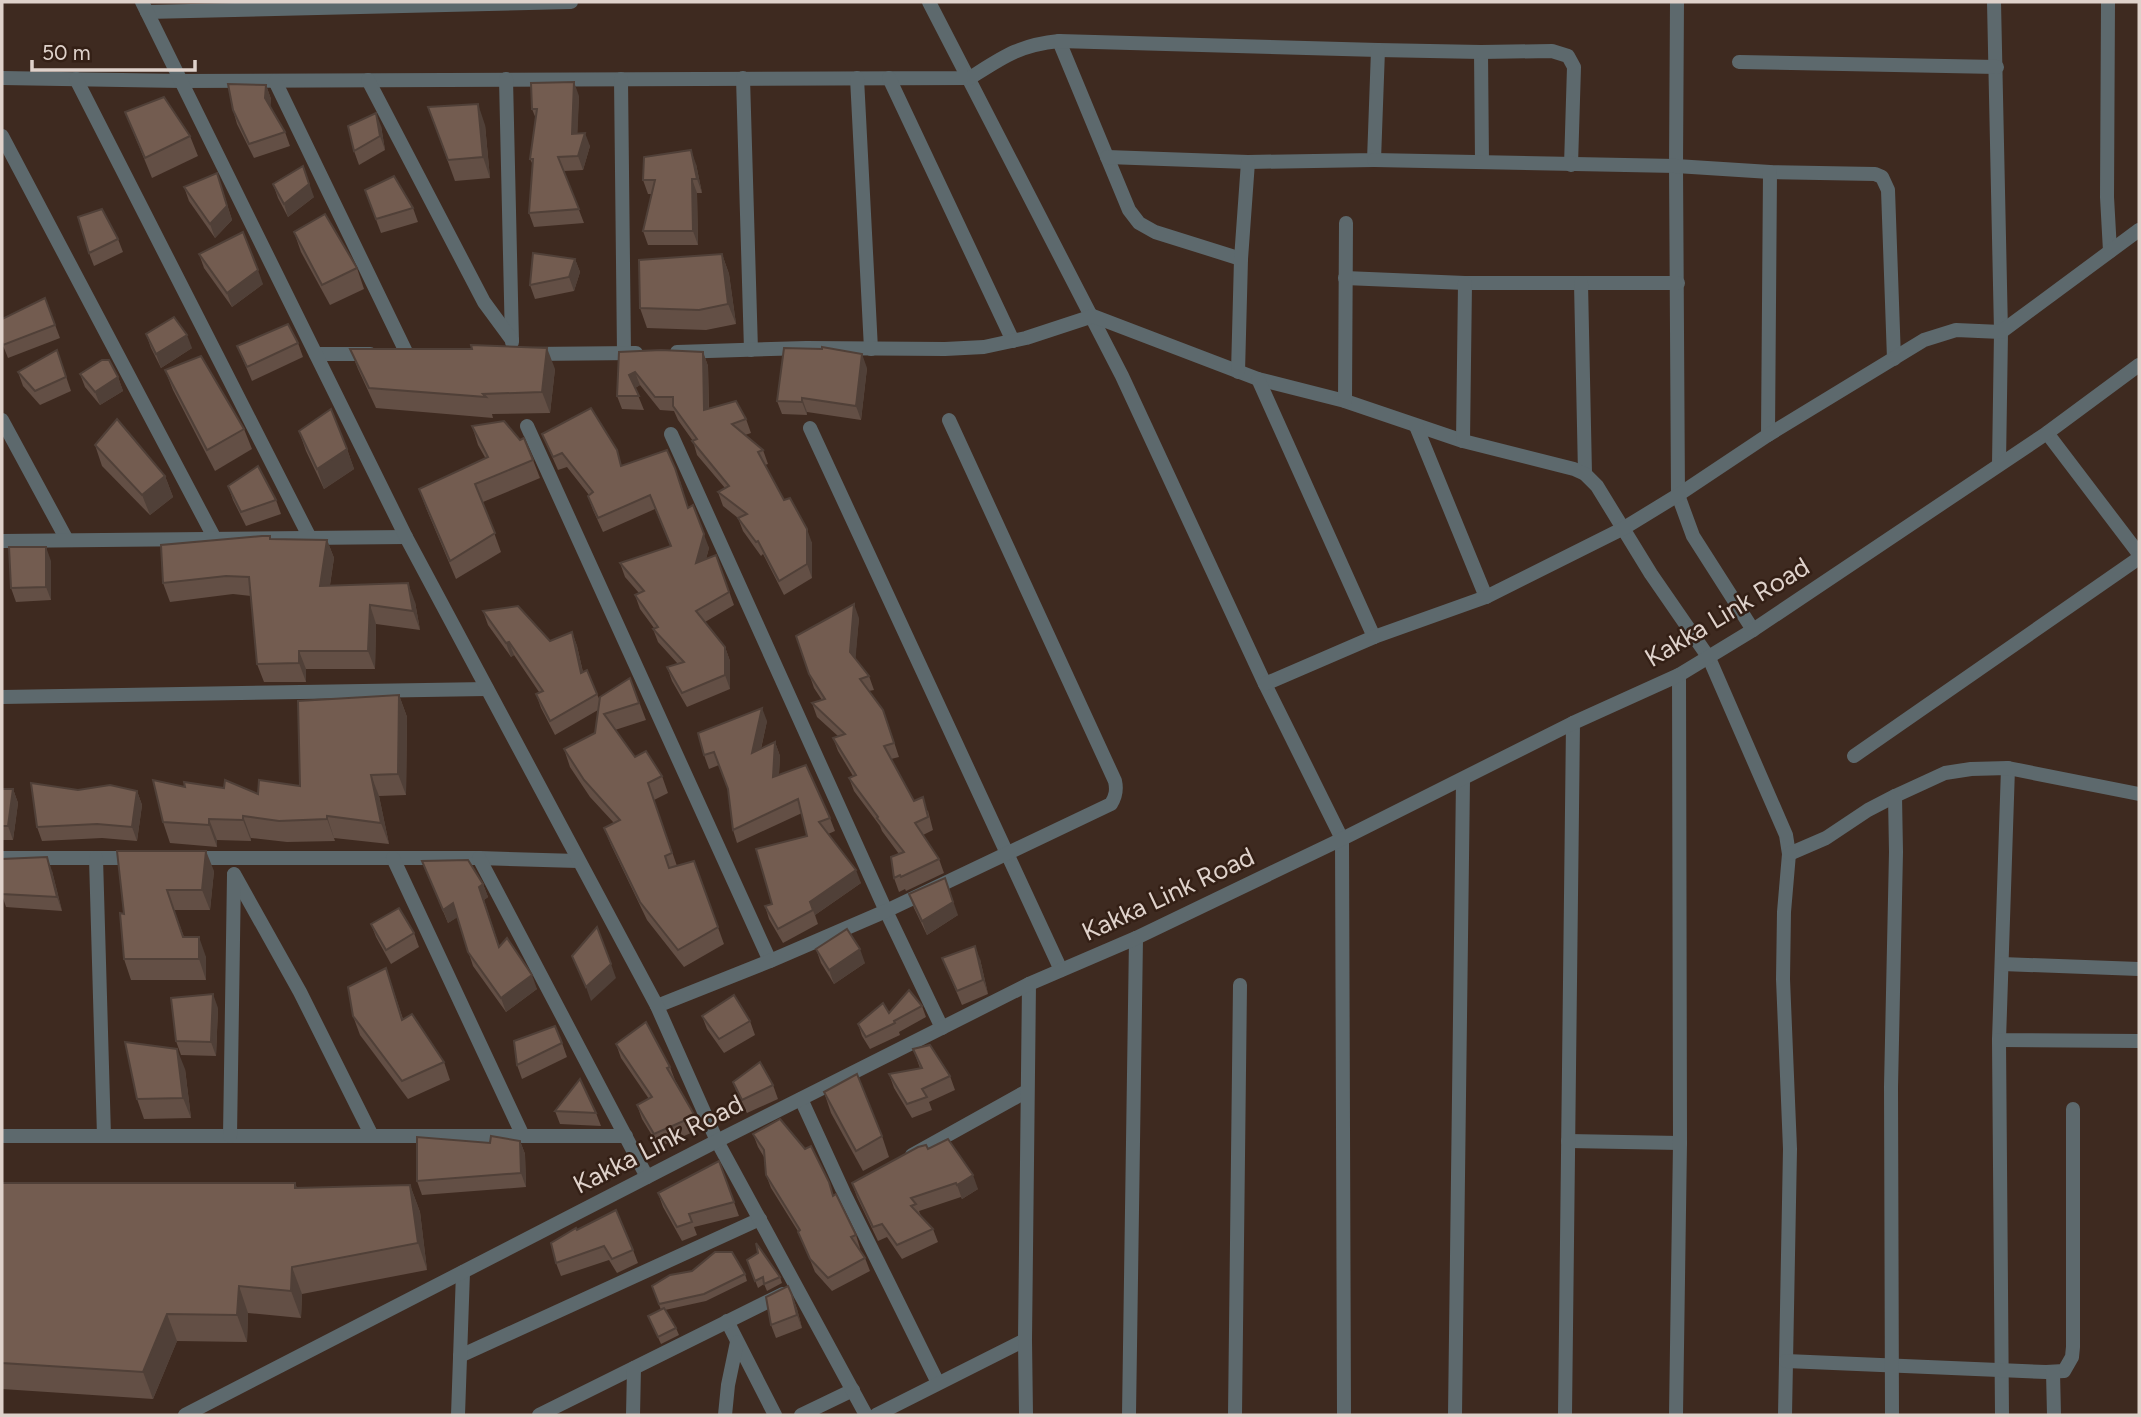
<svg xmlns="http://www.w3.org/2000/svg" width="2141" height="1417" font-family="Figtree,sans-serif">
<rect width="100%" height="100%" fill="#3e2a20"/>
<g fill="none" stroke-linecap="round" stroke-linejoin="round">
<g stroke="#5d696d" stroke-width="14">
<path d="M929 2 1122 376 1265 684 1342 839 1344 1415"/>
<path d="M1677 2 1676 166 1678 495 1693 536 1753 630"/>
<path d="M1994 2 2001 332 1999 464"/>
<path d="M2108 2 2107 197 2110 251"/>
<path d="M147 12 571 2"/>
<path d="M1059 41 1129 210 1139 223 1155 232 1241 259"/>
<path d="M1481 52 1482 162"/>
<path d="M1739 62 1997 67"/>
<path d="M2 78 181 81 970 78C1003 57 1019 45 1059 41L1378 50 1481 52 1552 51 1568 56 1574 67 1571 165"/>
<path d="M743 78 751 350"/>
<path d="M857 78 871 349"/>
<path d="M889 78 1013 341"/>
<path d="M76 79 310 538"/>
<path d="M506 79 512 342"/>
<path d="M621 79 624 354"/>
<path d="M368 80 484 302 512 340"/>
<path d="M275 81 407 354"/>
<path d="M2 136 215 539"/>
<path d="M1107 157 1248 162 1374 160 1378 50"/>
<path d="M1374 160 1676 166 1770 172 1875 174 1882 177 1888 190 1894 359"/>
<path d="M1345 278 1465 283H1678"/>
<path d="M1581 283 1585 474"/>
<path d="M677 352 806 348 945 349 984 347 1026 338 1093 316 1258 379 1345 401 1463 441 1574 469 1585 474 1597 486 1651 574 1709 658 1786 835 1789 854 1784 912 1783 979 1790 1149 1785 1415"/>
<path d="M316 354H370"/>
<path d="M530 354 636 353"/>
<path d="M1238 372 1241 259 1248 162"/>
<path d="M1258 379 1374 637"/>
<path d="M1345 401 1346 223"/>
<path d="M2 420 67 540"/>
<path d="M527 426 770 961"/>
<path d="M1416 426 1486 597"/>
<path d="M810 428 1061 970"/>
<path d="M2047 433 2139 554"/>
<path d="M671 434 886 911 942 1028"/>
<path d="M1768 435 1770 172"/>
<path d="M1463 441 1465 283"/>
<path d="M2 541 406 537"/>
<path d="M1265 684 1374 637 1486 597 1624 528 1678 495 1768 435 1924 340 1956 330 2001 332 2139 230"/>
<path d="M2 697 487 689"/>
<path d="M1854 756 2139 558"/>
<path d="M2008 768 1999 1040 2139 1041"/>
<path d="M1789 854 1826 838 1868 810 1895 796 1945 773 1971 769 2008 768 2139 794"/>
<path d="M2 858H136"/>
<path d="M96 858 104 1136"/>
<path d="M191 858H479L578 861"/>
<path d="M393 858 523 1136"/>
<path d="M479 858 647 1177"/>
<path d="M234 874 300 992 372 1136"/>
<path d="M2002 964 2139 969"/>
<path d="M657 1006 770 961 886 911 1111 804C1116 796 1117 790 1115 781L949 420"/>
<path d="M1999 1040 2002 1415"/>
<path d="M801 1099 844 1193 938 1383"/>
<path d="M2 1136H626"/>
<path d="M230 1136 234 875"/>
<path d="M1568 1141 1680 1143"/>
<path d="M912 1155 1027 1091"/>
<path d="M727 1321 775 1415"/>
<path d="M460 1356 760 1219"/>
<path d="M1786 1361 2046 1372 2064 1371 2072 1357 2073 1347V1109"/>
<path d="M2053 1372 2054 1415"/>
<path d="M458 1415 463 1272"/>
<path d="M539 1415 783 1294"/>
<path d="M633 1415 634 1368"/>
<path d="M725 1415 728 1385 737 1342"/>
<path d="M801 1415 853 1390"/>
<path d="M876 1415 1025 1340"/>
<path d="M1026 1415 1025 1340 1029 984"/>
<path d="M1129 1415 1136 938"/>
<path d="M1235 1415 1240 985"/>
<path d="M1455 1415 1463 779"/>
<path d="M1565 1415 1573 723"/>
<path d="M1676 1415 1680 1143 1679 675"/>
<path d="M1892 1415 1891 1087 1896 852 1895 796"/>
</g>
<g stroke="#5d696d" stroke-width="14">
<path d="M142 2 406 537 657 1006 717 1141 866 1415"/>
<path d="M185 1415 717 1141 1029 984 1136 938 1342 839 1573 723 1679 675 1753 630 2047 433 2139 365"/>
</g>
</g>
<g fill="#634f45">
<path d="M266 85 271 99 270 107 285 132 290 146 254 158 237 124 233 110Z"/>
<path d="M579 96 577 133 590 146 583 170 564 171 584 223 534 227 529 213 533 165 530 159 536 119 532 109Z"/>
<path d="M428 107 485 125 490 178 455 181Z"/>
<path d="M125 112 190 136 198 156 152 178Z"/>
<path d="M381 126 385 150 359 165 354 151Z"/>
<path d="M696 164 702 193H697L698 245H648L643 231 652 194H648L643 180Z"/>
<path d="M217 173 232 220 215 238 189 201 184 187Z"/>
<path d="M273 184 314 197 288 217 278 198Z"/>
<path d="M365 190 413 208 418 222 381 233Z"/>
<path d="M294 232 357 268 364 289 330 305 301 252Z"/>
<path d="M118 239 123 252 94 266 89 253Z"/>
<path d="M199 254 263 284 232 307 204 268Z"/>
<path d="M722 254 729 274 736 324 706 330 647 328 640 308Z"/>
<path d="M575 259 580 272 574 291 535 299 530 285Z"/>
<path d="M45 298 60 338 8 358 2 343Z"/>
<path d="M146 334 192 348 161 368 151 348Z"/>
<path d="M298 343 303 357 252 381 237 346Z"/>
<path d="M350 349 555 369 550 413 492 414 493 418 376 408 358 369Z"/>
<path d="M57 350 71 391 40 405 23 386 18 372Z"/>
<path d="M619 352H703L708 366 709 409 746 419 751 433 745 435 763 450 768 464 765 465 784 500 812 543V578L784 595 763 554 761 556 743 531 738 518 723 506 718 492 725 488 697 455 693 441 678 420 674 411 660 410 640 385 635 388 644 410 622 409 617 396Z"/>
<path d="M867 368 861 420 807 412V415L782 414 777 401Z"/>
<path d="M165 370 244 429 252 449 215 471 173 390Z"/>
<path d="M80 374 118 377 123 391 100 405 85 387Z"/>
<path d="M472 426 533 460 540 478 483 502 501 552 456 579 426 508 419 489 486 459 478 445Z"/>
<path d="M299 431 347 449 354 469 324 489 306 451Z"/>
<path d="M542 434 623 466 680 481 688 508 709 548 706 559 716 555 734 605 705 622 725 647 730 661V689L687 707 672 681 667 667 678 664 658 642 653 629 654 628 640 609 635 595 639 593 625 577 620 563 671 547 655 509 603 532 593 510 588 496 589 495 567 467 558 470Z"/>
<path d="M95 445 165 476 173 497 150 515 102 466Z"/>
<path d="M228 486 276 500 281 514 246 526 233 500Z"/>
<path d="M270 536 271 539 327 540 334 558 330 585 415 602 420 630 376 624 375 669H306V682H264L257 664 251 596 233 594 170 602 163 583Z"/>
<path d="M51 561V600L16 602 11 588Z"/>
<path d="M483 611 550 641 572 632 577 646 583 672 587 670 600 701 630 678 646 720 615 730 635 757 662 776 668 793 654 800 677 866 694 861 724 944 684 967 647 920 611 845 604 828 614 823 590 797 570 767 564 749 595 733 598 710 555 735 541 708 536 694 539 692 514 655 511 657 488 625Z"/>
<path d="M859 618 855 659 869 676 874 690 869 691 888 724 899 757 891 759 914 801 928 811 933 830 923 835 939 859 944 873 906 891 905 889 899 892 894 878 899 854 882 831 880 826 854 791 849 778 853 776 838 751 833 738 838 736 817 717 812 703 822 700 814 688 796 636Z"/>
<path d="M399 695 407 717 406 795 379 796 389 844 334 838 335 841 287 842 251 838V841L217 840V847L170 843 163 822 185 787 258 794 300 786Z"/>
<path d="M767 721 761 749 775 742 780 756 779 774 830 818 835 831 828 834 861 883 815 915 818 924 783 943 769 919 765 906 772 904 807 836 802 813 737 843 733 830 728 789 719 765 709 769 704 755Z"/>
<path d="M2 789H13L18 803 13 840H2Z"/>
<path d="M78 790 137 791 142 805 137 841 102 838 42 841 37 827Z"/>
<path d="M117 851 214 871 210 910H174L184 937 206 957V980H131L124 959V914Z"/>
<path d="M2 859 52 871 62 911 6 907 2 895Z"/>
<path d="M422 861 483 884 488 897 484 900 499 946 537 989 506 1012 473 966 457 917 448 923Z"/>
<path d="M909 894 958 915 927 935 914 908Z"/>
<path d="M371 924 414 933 419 947 391 964 376 937Z"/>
<path d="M816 949 865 963 834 984 821 963Z"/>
<path d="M942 958 980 959 988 994 962 1005Z"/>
<path d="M386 968 403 1019 444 1062 450 1080 408 1099 360 1035 353 1016Z"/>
<path d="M922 1006 926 1017 899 1032 900 1035 870 1049 862 1036 858 1024 889 1013Z"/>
<path d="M218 1008 216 1056 181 1055 176 1041Z"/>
<path d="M702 1016 750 1021 755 1035 724 1053 707 1029Z"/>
<path d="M562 1043 567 1057 522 1079 517 1065Z"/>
<path d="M616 1044 670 1067 675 1080 695 1116 700 1129 659 1147 642 1119 637 1105 649 1099 621 1058Z"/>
<path d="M913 1049 950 1076 955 1090 929 1102 932 1110 912 1118 894 1088 889 1074 920 1068Z"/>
<path d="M185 1069 191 1118 144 1119 137 1099Z"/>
<path d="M733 1082 773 1085 778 1099 747 1113 738 1096Z"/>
<path d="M824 1092 882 1136 889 1157 863 1171 831 1113Z"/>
<path d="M555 1111 596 1113 601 1126 560 1124Z"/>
<path d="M753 1134 834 1195 856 1235 860 1248 859 1249 865 1258 870 1271 832 1291 815 1272 799 1233 771 1188 766 1175 764 1157 758 1147Z"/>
<path d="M520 1141 525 1154 526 1187 422 1195 417 1181Z"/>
<path d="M928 1149 978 1189 962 1199 961 1197 919 1211 921 1216 933 1229 938 1242 902 1259 887 1237 878 1241 857 1197 852 1183Z"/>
<path d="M719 1161 739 1216 694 1227 697 1235 682 1241 663 1207 658 1193Z"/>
<path d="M2 1183H295L297 1188 410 1185 420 1212 427 1270 302 1294 301 1318 248 1313 247 1342 177 1341 153 1399 2 1389Z"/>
<path d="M577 1230 633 1250 638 1263 617 1273 609 1260 561 1276 556 1263Z"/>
<path d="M747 1260 780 1277 782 1283 767 1291 764 1284 758 1288Z"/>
<path d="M745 1274 747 1281 706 1301 665 1310 676 1328 679 1335 661 1344 648 1316 661 1310 652 1286Z"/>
<path d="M792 1295 797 1309 802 1328 776 1338 771 1325Z"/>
</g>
<g fill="#504038">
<path d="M574 82 579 96 577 148 572 134Z"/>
<path d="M266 85 271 99 270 111 265 98Z"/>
<path d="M478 104 485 125 490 178 483 157Z"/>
<path d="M376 113 381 126 385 150 380 136Z"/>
<path d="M585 133 590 146 583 170 578 156Z"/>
<path d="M691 150 696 164 702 193 697 179Z"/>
<path d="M303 166 314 197 288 217 284 204Z"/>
<path d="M217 173 232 220 215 238 210 224Z"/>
<path d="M692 179 697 193 698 245 693 231Z"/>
<path d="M722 254 729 274 736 324 728 304Z"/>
<path d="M575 259 580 272 574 291 569 277Z"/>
<path d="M258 270 263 284 232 307 227 293Z"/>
<path d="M187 335 192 348 161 368 156 354Z"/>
<path d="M547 348 555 369 550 413 542 392Z"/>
<path d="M703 352 708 366 709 424 704 410Z"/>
<path d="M862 354 867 368 861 420 856 406Z"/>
<path d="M635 372 640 385 634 389 629 375Z"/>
<path d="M118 377 123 391 100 405 95 392Z"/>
<path d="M802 398 807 412V415L802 402Z"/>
<path d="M347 449 354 469 324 489 317 469Z"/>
<path d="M165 476 173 497 150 515 142 495Z"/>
<path d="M693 505 709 548 701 577 696 563Z"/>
<path d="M807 529 812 543V578L807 564Z"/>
<path d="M327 540 334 558 327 604 320 586Z"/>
<path d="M46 547 51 561V600L46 587Z"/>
<path d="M408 583 415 602 420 630 413 611Z"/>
<path d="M854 604 859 618 855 665 850 652Z"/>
<path d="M370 605 376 624 375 669 368 651Z"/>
<path d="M572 632 577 646 586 686 581 673Z"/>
<path d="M509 642 514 655 511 657 506 643Z"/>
<path d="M725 647 730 661V689L725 675Z"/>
<path d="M299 651 306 669V682L299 663Z"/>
<path d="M399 695 407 717 406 795 398 774Z"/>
<path d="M762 708 767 721 757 766 752 753Z"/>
<path d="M775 742 780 756 778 790 773 777Z"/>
<path d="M371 775 379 796 389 844 381 823Z"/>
<path d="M13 789 18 803 13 840 8 826Z"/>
<path d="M137 791 142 805 137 841 132 827Z"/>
<path d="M243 816 251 838V841L243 820Z"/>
<path d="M327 816 334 838 335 841 327 819Z"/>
<path d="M209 819 217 840V847L209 825Z"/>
<path d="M206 851 214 871 210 910 202 890Z"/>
<path d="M47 857 52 871 62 911 57 897Z"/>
<path d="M856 870 861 883 815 915 818 924 810 902Z"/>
<path d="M945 878 958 915 927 935 922 921Z"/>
<path d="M483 884 488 897 484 900 479 887Z"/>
<path d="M453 903 458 917 448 923 443 910Z"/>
<path d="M199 937 206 957V980L199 959Z"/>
<path d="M975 946 980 959 988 994 983 980Z"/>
<path d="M860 949 865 963 834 984 829 970Z"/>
<path d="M611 964 616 978 591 1001 586 987Z"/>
<path d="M532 975 537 989 506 1012 501 998Z"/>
<path d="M213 994 218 1008 216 1056 211 1042Z"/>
<path d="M177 1049 185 1069 191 1118 183 1098Z"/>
<path d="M520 1141 525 1154 526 1187 521 1173Z"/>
<path d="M973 1175 978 1189 962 1199 957 1185Z"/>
<path d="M410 1185 420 1212 427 1270 418 1243Z"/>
<path d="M292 1267 302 1294 301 1318 291 1291Z"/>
<path d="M239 1286 248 1313 247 1342 237 1315Z"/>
<path d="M792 1295 797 1309 802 1328 797 1315Z"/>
<path d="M167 1314 177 1341 153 1399 143 1372Z"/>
</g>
<g fill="#735c50" stroke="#504038" stroke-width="2">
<path d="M574 82 572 134 585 133 578 156 558 157 579 209 529 213 533 159H530L537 109H532L531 83Z"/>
<path d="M228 84 266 85 265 98 285 132 249 144 233 110Z"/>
<path d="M164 97 190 136 145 158 125 112Z"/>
<path d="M478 104 483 157 448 160 428 107Z"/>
<path d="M376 113 380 136 354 151 348 126Z"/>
<path d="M691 150 697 179H692L693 231H643L655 180H643L644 157Z"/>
<path d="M303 166 309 184 284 204 273 184Z"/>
<path d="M217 173 227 206 210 224 184 187Z"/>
<path d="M394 176 413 208 376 219 365 190Z"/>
<path d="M102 209 118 239 89 253 78 217Z"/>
<path d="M325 214 357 268 322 285 294 232Z"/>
<path d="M243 232 258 270 227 293 199 254Z"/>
<path d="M533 253 575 259 569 277 530 285Z"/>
<path d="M722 254 728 304 699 310 640 308 639 260Z"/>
<path d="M45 298 55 325 3 345 2 342V319Z"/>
<path d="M174 317 187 335 156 354 146 334Z"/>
<path d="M288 324 298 343 247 367 237 346Z"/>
<path d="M471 345 547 348 542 392 483 394 486 397 369 388 350 349H472Z"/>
<path d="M822 347 862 354 856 406 802 398V402L777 401 784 348 822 349Z"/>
<path d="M57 350 66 377 35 391 18 372Z"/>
<path d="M661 350 703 352 704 410 736 401 746 419 732 424 763 450 758 452 784 500 790 498 807 529V564L779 581 758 541 756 542 738 518 747 514 718 492 729 486 692 441 697 439 673 406V397H655L635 372 629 375 639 396H617L619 352Z"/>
<path d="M201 356 244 429 207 450 165 370Z"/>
<path d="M102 360H109L118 377 95 392 80 374Z"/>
<path d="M591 408 617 450 621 466 667 450 675 468 688 508 693 505 704 534 696 563 716 555 729 592 696 611 725 647V675L682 693 667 667 684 662 653 629 658 627 635 595 644 591 620 563 671 546 650 495 598 518 588 496 593 492 562 453 553 457 542 434Z"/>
<path d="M331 409 347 449 317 469 299 431Z"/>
<path d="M117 419 165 476 142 495 95 445Z"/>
<path d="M504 421 520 440 524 438 533 460 475 484 495 533 450 561 419 489 488 457 472 426Z"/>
<path d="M258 466 276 500 241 512 228 486Z"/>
<path d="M262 536H270V539L327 540 320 586 408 583 413 611 370 605 368 651H299V663L257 664 249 577 226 576 163 583 161 545Z"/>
<path d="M9 547H46V587L11 588Z"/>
<path d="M854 604 850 652 869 676 860 679 883 710 894 743 884 746 914 801 923 797 928 817 915 823 939 859 901 877 900 875 894 878 891 857 904 852 877 818 878 817 849 778 856 775 833 738 845 734 812 703 825 699 809 674 796 636Z"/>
<path d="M518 606 550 641 572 632 581 673 587 670 597 694 550 721 536 694 543 691 509 642 506 643 483 611Z"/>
<path d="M630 678 639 703 604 714 635 757 646 751 662 776 648 783 672 853 665 856 669 868 694 861 718 927 678 950 640 902 604 828 620 820 584 780 564 749 595 733 600 697Z"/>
<path d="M399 695 398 774 371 775 381 823 327 816V819L279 821 243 816V820L209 819V825L163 822 153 780 185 787 184 782 224 788 225 780 258 794 259 780 300 786 298 701Z"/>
<path d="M762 708 752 753 775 742 773 777 806 765 830 818 819 822 856 870 810 902 813 910 778 929 765 906 772 904 756 849 807 836 798 799 733 830 728 789 714 752 704 755 698 733Z"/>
<path d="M31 783 78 790 110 785 137 791 132 827 97 824 37 827Z"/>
<path d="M2 789H13L8 826H2Z"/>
<path d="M117 851H206L202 890H167L183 937H199V959H124L120 913 124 914Z"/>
<path d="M47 857 57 897 2 894V859Z"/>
<path d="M468 860 483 884 479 887 499 947 507 938 532 975 501 998 468 952 453 903 443 910 422 861Z"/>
<path d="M945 878 953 902 922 921 909 894Z"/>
<path d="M399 908 414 933 386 950 371 924Z"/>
<path d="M597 927 611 964 586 987 572 956Z"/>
<path d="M847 929 860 949 829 970 816 949Z"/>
<path d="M975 946 983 980 957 991 942 958Z"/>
<path d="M386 968 402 1020 412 1014 444 1062 402 1081 353 1016 348 987Z"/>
<path d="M909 990 922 1006 894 1021 895 1023 866 1037 858 1024 883 1003 889 1013Z"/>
<path d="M213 994 211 1042 176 1041 171 998Z"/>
<path d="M734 995 750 1021 719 1039 702 1016Z"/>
<path d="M646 1022 670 1067 667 1068 695 1116 654 1134 637 1105 652 1097 616 1044Z"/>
<path d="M555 1026 562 1043 517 1065 514 1041Z"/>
<path d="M125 1042 177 1049 183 1098 137 1099Z"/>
<path d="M930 1045 950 1076 922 1089 927 1097 907 1104 889 1074 922 1068 913 1049Z"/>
<path d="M760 1062 773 1085 742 1100 733 1082Z"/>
<path d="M857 1074 882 1136 856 1151 824 1092Z"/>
<path d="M580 1079 596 1113 555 1111Z"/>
<path d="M780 1119 805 1149 811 1146 829 1182 833 1196 836 1194 856 1235 851 1237 865 1258 828 1278 810 1259 798 1232 800 1230 766 1175 764 1150 753 1134Z"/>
<path d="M491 1136 520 1141 521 1173 417 1181V1137L490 1143Z"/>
<path d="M948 1139 973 1175 957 1185 956 1183 911 1198 916 1204 911 1206 933 1229 897 1245 882 1224 873 1227 852 1183 918 1147 926 1145 928 1149Z"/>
<path d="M719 1161 734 1202 689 1214 692 1222 677 1227 658 1193Z"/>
<path d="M2 1183H295V1188L410 1185 418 1243 292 1267 291 1291 239 1286 237 1315 167 1314 143 1372 2 1363Z"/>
<path d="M616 1210 633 1250 612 1259 604 1246 556 1263 551 1243 576 1228 577 1230Z"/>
<path d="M756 1243 780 1277 764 1284 763 1277 755 1281 747 1260 758 1253Z"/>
<path d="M715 1252H732L745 1274 704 1294 659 1304 652 1286 670 1275 692 1271Z"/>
<path d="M788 1286 792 1295 797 1315 771 1325 766 1297Z"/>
<path d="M664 1308 676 1328 658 1337 648 1316Z"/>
</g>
<g text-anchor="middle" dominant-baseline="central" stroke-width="5" stroke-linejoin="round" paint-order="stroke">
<g font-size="26" fill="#dfd2cb" stroke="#342016">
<text transform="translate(1727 612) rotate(-31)">Kakka Link Road</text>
<text transform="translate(1168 894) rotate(-25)">Kakka Link Road</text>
<text transform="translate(658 1144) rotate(-27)">Kakka Link Road</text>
</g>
</g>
<rect width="2141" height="1417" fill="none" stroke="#dfd2cb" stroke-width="7"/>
<path d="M32 60v10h163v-10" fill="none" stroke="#dfd2cb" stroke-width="3.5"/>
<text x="42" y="60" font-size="21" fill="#dfd2cb" stroke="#342016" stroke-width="5" paint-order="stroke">50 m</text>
</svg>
